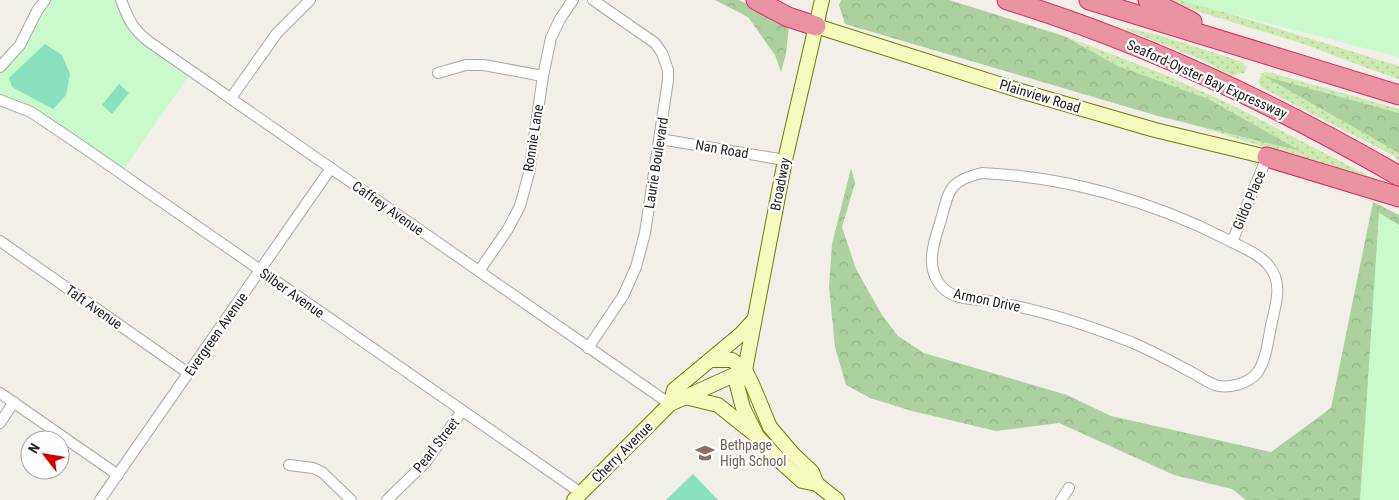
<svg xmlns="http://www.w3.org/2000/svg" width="1399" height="500" font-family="'Roboto Condensed',sans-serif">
<defs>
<pattern id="grass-dots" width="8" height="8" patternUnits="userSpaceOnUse" patternTransform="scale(1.25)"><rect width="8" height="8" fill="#cdebb0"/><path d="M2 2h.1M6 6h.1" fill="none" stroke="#b0c997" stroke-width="1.8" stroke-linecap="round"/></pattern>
<pattern id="forest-crowns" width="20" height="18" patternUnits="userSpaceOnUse" patternTransform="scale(1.25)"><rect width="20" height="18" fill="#add19e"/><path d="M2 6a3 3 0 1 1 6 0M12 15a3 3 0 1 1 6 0" fill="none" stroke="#95b388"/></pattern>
</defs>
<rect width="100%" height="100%" fill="#f2efe9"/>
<g fill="url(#grass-dots)">
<path d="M1167 0H1185L1399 66V79C1368 69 1339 57 1309 46 1262 30 1213 18 1167 0Z"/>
<path d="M1127 28 1158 35 1240 61 1247 67 1244 73 1231 76 1203 60 1127 30Z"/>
<path d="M1064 36 1163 74 1234 106 1388 186 1279 155 1258 145 1184 122 1299 150 1118 66Z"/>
<path d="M1268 72 1399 109V162L1394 156 1262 88 1258 82 1262 73Z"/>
</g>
<g fill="url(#forest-crowns)">
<path d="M715 0H739L789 25 786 54 781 72 775 55 748 17Z"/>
<path d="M841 0H949L1064 36 1118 66 1208 99 1301 151 1158 116 845 24 839 5Z"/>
<path d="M1264 76 1399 113V153Z"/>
<path d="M851 168 855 183 842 227 856 269 882 315 898 336 924 353 1067 395 1111 416 1271 452 1331 408 1373 202 1399 215V500H1246L1232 489 1174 475 1059 423 996 431 912 411 870 398 846 385 835 347 829 287 832 244Z"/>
</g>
<g fill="#c8facc">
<path d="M45 0H121L130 23 192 71 121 173 31 112 0 100V67Z"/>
<path d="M1182 0H1399V57L1185 2Z"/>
<path d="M1379 213 1399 225V500H1360Z"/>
</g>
<g fill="#88e0be">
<path d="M45 44 62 55 70 74 66 95 53 109 12 87 9 78Z"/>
<path d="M119 84 129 93 112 114 102 105Z"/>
<path d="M693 474 718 500H666Z"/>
</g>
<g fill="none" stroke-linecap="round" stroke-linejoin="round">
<g stroke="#a9a9a9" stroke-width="12">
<g id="street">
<path d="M121 0C129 20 131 27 148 41L670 404"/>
<path d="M0 67 20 45 37 11 45 0"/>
<path d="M438 73 466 65H484L543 76"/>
<path d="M231 98 277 33 310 0"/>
<path d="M0 100 31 112 83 147 581 493"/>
<path d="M660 139 785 160"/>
<path d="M982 173C1067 177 1152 201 1228 240 1241 247 1260 254 1269 266 1284 284 1275 306 1271 326 1268 341 1266 361 1257 373 1248 384 1228 389 1215 385 1207 382 1199 376 1191 372 1171 361 1152 351 1131 342 1085 324 1037 308 988 301 973 299 954 300 942 287 925 269 933 244 940 223 949 192 947 181 982 173Z"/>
<path d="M0 241 188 373"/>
<path d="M1232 242 1267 157"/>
<path d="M479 271 508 229 520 206 529 173 543 76 551 38 560 19 573 0"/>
<path d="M588 348 623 296 636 267 645 233 668 80V70L662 53 655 43 593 0"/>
<path d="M0 393 118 475"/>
<path d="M0 423 14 402"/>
<path d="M289 465 313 468 322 472 351 500"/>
<path d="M100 500 331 168"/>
<path d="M387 500 425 463 462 411"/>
<path d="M1061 500 1069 488"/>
</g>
</g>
<g stroke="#707d05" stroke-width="16">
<g id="secondary">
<path d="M822 0 785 160 745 370 737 385 743 408 757 436 781 462 802 481 817 484 837 500"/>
<path d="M816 26 1024 92 1155 130 1267 157"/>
<path d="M710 360H732L745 370 752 384 770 427 792 453 812 472 817 484"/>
<path d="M685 397 718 405 753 433"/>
<path d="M670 404 674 390 740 335 754 320"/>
<path d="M574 500 670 404 745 370"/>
</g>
</g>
<g stroke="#dc2a67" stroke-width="21">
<g id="highway">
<path d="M756 0 788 17 816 26"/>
<path d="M1007 0C1144 42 1275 104 1399 176"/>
<path d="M1089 0 1399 95"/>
<path d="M1148 0 1192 22"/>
<path d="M1267 157 1399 197"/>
</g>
</g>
<use href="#street" stroke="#fff" stroke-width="10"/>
<use href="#secondary" stroke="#f7fabf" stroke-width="14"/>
<use href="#highway" stroke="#e892a2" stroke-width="19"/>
</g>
<defs>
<g id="school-bare" transform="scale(1.5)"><path d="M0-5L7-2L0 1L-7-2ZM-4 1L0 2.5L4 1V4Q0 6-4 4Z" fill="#8d6e63" stroke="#fff" stroke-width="2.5" paint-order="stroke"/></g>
</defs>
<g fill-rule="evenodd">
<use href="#school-bare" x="705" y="453"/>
</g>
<g text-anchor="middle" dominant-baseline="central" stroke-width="4.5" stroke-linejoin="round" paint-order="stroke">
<g font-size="14" fill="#222" stroke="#fff">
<text transform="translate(1207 79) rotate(24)">Seaford-Oyster Bay Expressway</text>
<text transform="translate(1040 96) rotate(17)">Plainview Road</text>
<text transform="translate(533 138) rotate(-81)">Ronnie Lane</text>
<text transform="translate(722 149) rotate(10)">Nan Road</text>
<text transform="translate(656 163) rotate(-81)">Laurie Boulevard</text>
<text transform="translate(780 184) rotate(-79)">Broadway</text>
<text transform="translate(1249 200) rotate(-67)">Gildo Place</text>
<text transform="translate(388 208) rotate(35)">Caffrey Avenue</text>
<text transform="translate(292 293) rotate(35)">Silber Avenue</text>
<text transform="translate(987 300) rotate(12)">Armon Drive</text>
<text transform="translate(94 307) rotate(35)">Taft Avenue</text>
<text transform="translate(216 334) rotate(-55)">Evergreen Avenue</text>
<text transform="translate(436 445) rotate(-52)">Pearl Street</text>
<text transform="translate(622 452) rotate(-45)">Cherry Avenue</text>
</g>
<g font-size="14" fill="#785e54" stroke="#fff" text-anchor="start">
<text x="720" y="445">Bethpage<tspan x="720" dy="16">High School</tspan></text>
</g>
</g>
<g transform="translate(45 455) rotate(301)"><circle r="24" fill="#ffffff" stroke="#a7a7a7"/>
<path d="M0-4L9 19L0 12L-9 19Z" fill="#d40000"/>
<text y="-8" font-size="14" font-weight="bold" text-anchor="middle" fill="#222222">N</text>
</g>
</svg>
